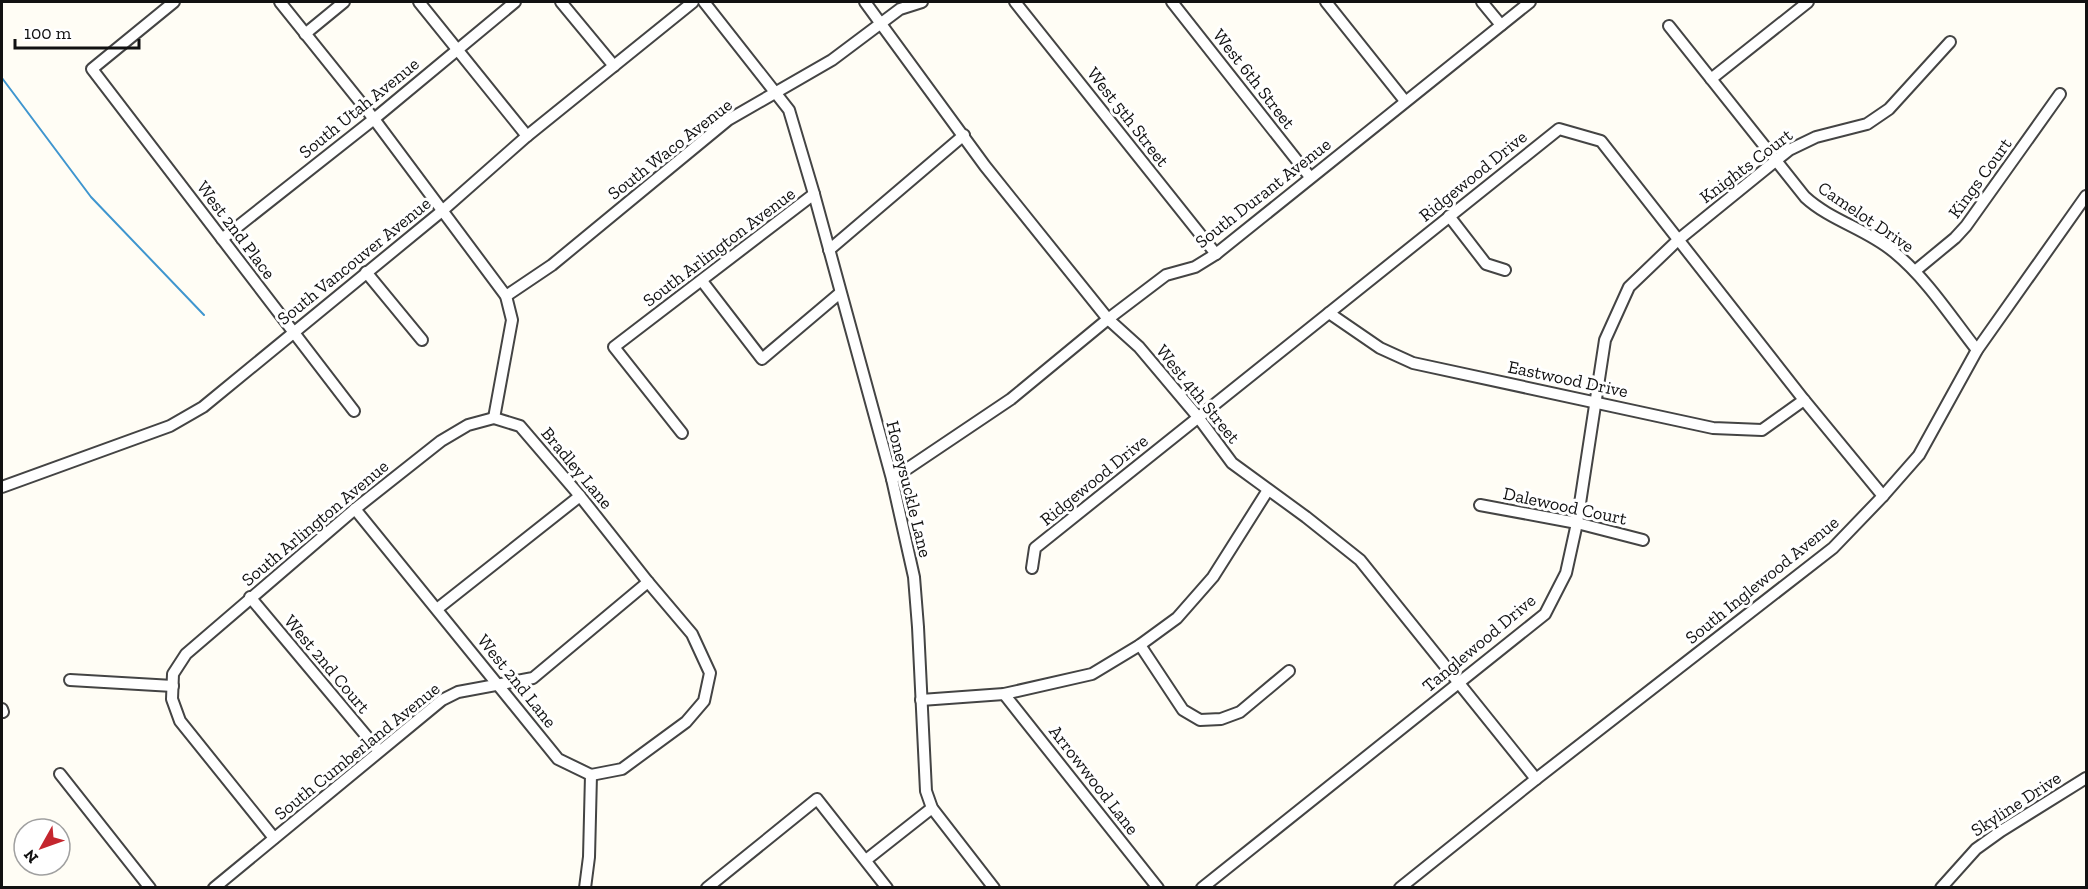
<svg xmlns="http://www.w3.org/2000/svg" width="2088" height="889" font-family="'Zilla Slab',serif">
<rect width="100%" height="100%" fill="#fffdf5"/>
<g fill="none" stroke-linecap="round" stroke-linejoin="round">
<path stroke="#3f96cf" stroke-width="2" d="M2 78 91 197 204 315"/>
<g stroke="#444" stroke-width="14">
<g id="minor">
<path d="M174 2 92 69 354 411"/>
<path d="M280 2 374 119 506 296 512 320 494 418"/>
<path d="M419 2 527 136"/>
<path d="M561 2 614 66"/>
<path d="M704 2 789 110 814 194 892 479 914 577 918 627 926 791 932 808 994 888"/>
<path d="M865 2 985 166 1108 319 1139 347 1198 417 1232 463 1306 517 1360 560 1536 779"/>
<path d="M1015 2 1216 254"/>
<path d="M1172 2 1310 177"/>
<path d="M1326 2 1405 101"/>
<path d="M1482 2 1501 25"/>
<path d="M1669 26 1805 197C1831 221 1867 229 1894 252 1927 279 1951 317 1977 350"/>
<path d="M305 34 344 2"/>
<path d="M1711 79 1808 2"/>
<path d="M1449 216 1486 264 1505 270"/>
<path d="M222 239 374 119 515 2"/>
<path d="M829 250 964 135"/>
<path d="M1915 271 1955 238 1966 226 2060 94"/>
<path d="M366 272 422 340"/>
<path d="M702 281 762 359 840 293"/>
<path d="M506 296 552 265 728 120 832 60 900 9 922 2"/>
<path d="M1329 313 1380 348 1413 363 1713 428 1762 430 1804 400"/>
<path d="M494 418 520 426 580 496 648 582 692 634 710 673 704 701 686 722 622 769 591 775"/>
<path d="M682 433 614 347 814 194"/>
<path d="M892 479 1011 399 1108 319 1166 275 1195 267 1216 254 1530 2"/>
<path d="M2 487 170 426 203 407 442 211 527 136 693 2"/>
<path d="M1480 505 1577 523 1643 540"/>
<path d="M355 509 558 759 591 775"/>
<path d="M1032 568 1035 548 1559 129 1601 141 1804 400 1883 496"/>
<path d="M250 597 379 751"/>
<path d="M437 609 580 496"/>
<path d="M1140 645 1183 710 1200 720 1221 719 1240 712 1289 671"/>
<path d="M70 680 173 686"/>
<path d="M1004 694 1158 888"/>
<path d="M921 700 1004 694 1092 674 1140 645 1177 618 1213 577 1268 490"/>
<path d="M2 709 3 712"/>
<path d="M60 774 150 888"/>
<path d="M274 838 180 721 172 699 173 674 186 654 355 509 441 441 468 425 494 418"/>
<path d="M866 860 932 808"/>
<path d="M214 888 442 700 458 692 533 678 648 582"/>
<path d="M585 888 589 857 591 775"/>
<path d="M707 888 817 799 887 888"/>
<path d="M1202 888 1545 614 1566 573 1577 523 1605 340 1629 287 1678 240 1789 150 1816 137 1867 124 1889 109 1950 42"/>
<path d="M1400 888 1536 779 1833 548 1883 496 1919 455 1977 350 2086 196"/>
<path d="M1941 888 1976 849 2001 831 2086 778"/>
</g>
</g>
<use href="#minor" stroke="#fff" stroke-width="10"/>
</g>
<g text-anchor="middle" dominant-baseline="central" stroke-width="6" stroke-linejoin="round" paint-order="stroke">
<g font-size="18" fill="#111" stroke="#fff">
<text transform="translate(1254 79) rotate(52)">West 6th Street</text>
<text transform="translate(359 108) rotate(-39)">South Utah Avenue</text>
<text transform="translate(1128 117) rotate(52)">West 5th Street</text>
<text transform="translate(670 149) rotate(-38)">South Waco Avenue</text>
<text transform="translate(1746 166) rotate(-37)">Knights Court</text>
<text transform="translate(1473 176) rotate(-39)">Ridgewood Drive</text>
<text transform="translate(1980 178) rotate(-54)">Kings Court</text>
<text transform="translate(1263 193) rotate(-38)">South Durant Avenue</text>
<text transform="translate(1866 217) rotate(34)">Camelot Drive</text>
<text transform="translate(236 230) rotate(53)">West 2nd Place</text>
<text transform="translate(719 247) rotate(-37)">South Arlington Avenue</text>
<text transform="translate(354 261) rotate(-39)">South Vancouver Avenue</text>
<text transform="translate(1568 379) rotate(12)">Eastwood Drive</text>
<text transform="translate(1198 394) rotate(51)">West 4th Street</text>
<text transform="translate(577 468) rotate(50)">Bradley Lane</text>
<text transform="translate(1094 480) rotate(-39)">Ridgewood Drive</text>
<text transform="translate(909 489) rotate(76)">Honeysuckle Lane</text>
<text transform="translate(1565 506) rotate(12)">Dalewood Court</text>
<text transform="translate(315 523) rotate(-40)">South Arlington Avenue</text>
<text transform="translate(1762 580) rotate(-39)">South Inglewood Avenue</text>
<text transform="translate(1479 643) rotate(-40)">Tanglewood Drive</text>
<text transform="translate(327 664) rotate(50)">West 2nd Court</text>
<text transform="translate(517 681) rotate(51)">West 2nd Lane</text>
<text transform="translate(357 751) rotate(-39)">South Cumberland Avenue</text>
<text transform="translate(1094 780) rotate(52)">Arrowwood Lane</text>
<text transform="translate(2016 804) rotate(-33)">Skyline Drive</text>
</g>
</g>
<rect width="2088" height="889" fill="none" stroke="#111111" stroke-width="6"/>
<g transform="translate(42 847) rotate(230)"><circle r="28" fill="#ffffff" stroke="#a0a0a0" stroke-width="1.5"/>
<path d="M0-4.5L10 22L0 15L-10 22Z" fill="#c4262e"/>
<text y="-9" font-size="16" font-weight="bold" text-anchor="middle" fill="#111111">N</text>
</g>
<path d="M15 39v9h124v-9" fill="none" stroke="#111111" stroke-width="3"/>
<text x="24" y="39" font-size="18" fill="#111111" stroke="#ffffff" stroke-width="4.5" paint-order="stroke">100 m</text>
</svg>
